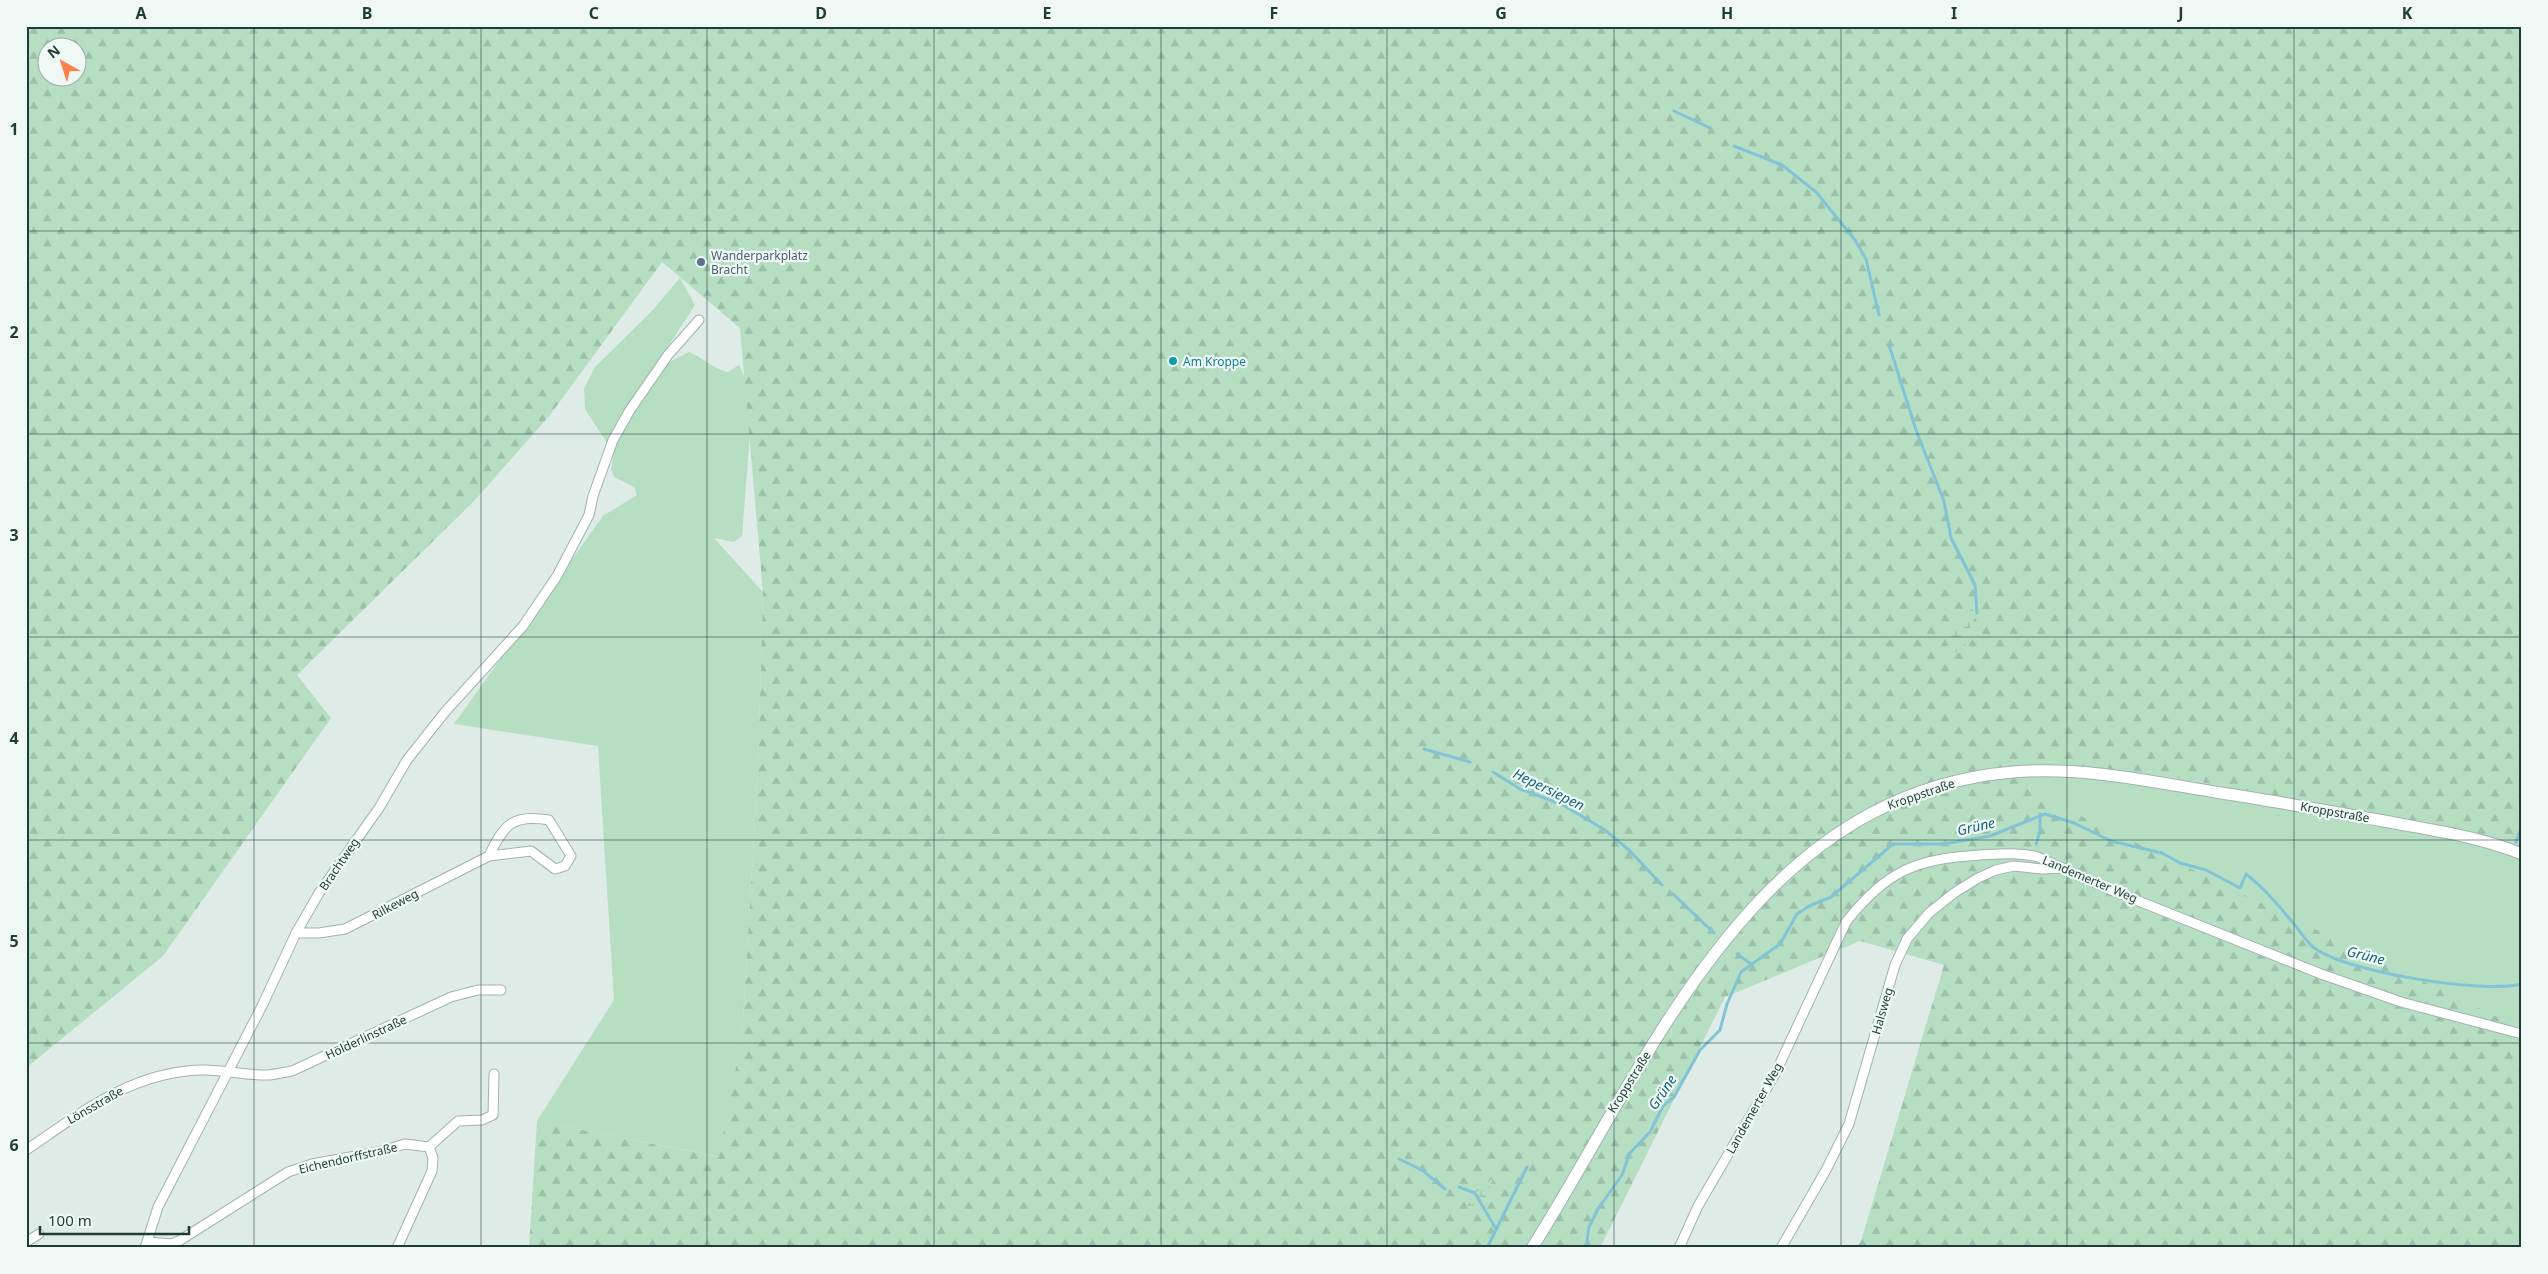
<svg xmlns="http://www.w3.org/2000/svg" width="2548" height="1274" font-family="'Noto Sans',sans-serif">
<defs>
<pattern id="forest-firs" width="22" height="20" patternUnits="userSpaceOnUse" patternTransform="scale(1.25)"><rect width="22" height="20" fill="#b5dec3"/><path d="M5 1l3.5 6h-7zM16 11l3.5 6h-7z" fill="#9bbfa8"/></pattern>
<pattern id="wetland-marsh" width="20" height="14" patternUnits="userSpaceOnUse" patternTransform="scale(1.25)"><rect width="20" height="14" fill="#b5dec3"/><path d="M1 5h8M5 5V1M11 12h8M15 12V8" fill="none" stroke="#9bbfa8"/></pattern>
</defs>
<rect width="100%" height="100%" fill="#deebe6"/>
<g fill="#b5dec3">
<path d="M680 278 695 305 652 371 689 352C704 358 713 369 728 372L739 365 753 396 742 536 734 542 714 538 763 592 758 768 742 1035 720 1157 537 1121 614 1000 598 746 454 724 603 516 637 495 634 487 614 477 611 469 614 454 585 409 584 389 595 367 651 312Z"/>
<path d="M2036 761 2187 779 2522 849V1029L2029 792Z"/>
</g>
<path fill="url(#forest-firs)" fill-rule="evenodd" d="M26 26H2522V849L2187 779 2037 761 2029 791 2522 1029V1248H1856L1861 1241 1944 965 1860 941 1725 997 1600 1248H529L537 1121 719 1157 742 1035 758 768 763 592 740 328 662 262 550 415 475 500 297 675 331 718 163 956 26 1068ZM48 48H78V78H48Z"/>
<g fill="url(#wetland-marsh)">
<path d="M1973 608 1977 613 1970 628 1971 637 1960 653 1943 651 1964 614Z"/>
<path d="M1493 1178 1484 1207 1478 1211 1467 1207 1475 1193Z"/>
</g>
<g fill="none" stroke-linecap="round" stroke-linejoin="round">
<g stroke="#82c4d5" stroke-width="3">
<path d="M1674 111 1710 128"/>
<path d="M1734 146 1782 165 1816 192 1855 240 1866 259 1879 315"/>
<path d="M1889 345 1916 430 1944 501 1951 538 1975 585 1977 613"/>
<path d="M1424 749 1470 762"/>
<path d="M1493 772 1520 789 1563 805 1605 830 1629 850 1662 885"/>
<path d="M2516 842 2522 826"/>
<path d="M2036 844 2040 832V814"/>
<path d="M1673 894 1714 933"/>
<path d="M1737 954 1751 964"/>
<path d="M1399 1159 1422 1170 1445 1189"/>
<path d="M1459 1187 1475 1193 1496 1229"/>
<path d="M1487 1248 1527 1167"/>
<path d="M1586 1248 1589 1227 1598 1209 1622 1175 1630 1153 1650 1132 1663 1106 1674 1097 1700 1050 1720 1030 1727 1004 1741 972 1780 944 1797 914 1809 906 1831 897 1893 844H1943L1990 836 2045 814 2074 823 2111 841 2162 853 2180 863 2206 870 2240 888 2246 874C2265 889 2279 906 2294 924 2300 931 2306 941 2313 947 2344 972 2483 994 2522 984"/>
</g>
<g stroke="#a1b3ae" stroke-width="11">
<g id="minor">
<path d="M296 933H319L345 929 489 856 531 851 555 869 565 866 571 856 549 820C513 814 504 824 489 856"/>
<path d="M429 1147 458 1121 482 1120 493 1115 494 1074"/>
<path d="M26 1150C81 1113 131 1072 201 1070 223 1069 247 1076 269 1075 277 1074 285 1072 292 1071L451 997 478 990H501"/>
<path d="M26 1242 39 1234"/>
<path d="M148 1242 172 1244 179 1241 288 1172 312 1164 378 1152 405 1144 429 1147 433 1158 432 1171 397 1248"/>
<path d="M145 1248 158 1207 262 1006 296 933 319 893 379 808 407 760 445 712 523 626 557 576 589 515 593 496 613 440 630 410 668 355 699 320"/>
<path d="M1679 1248 1698 1206 1775 1074 1846 922C1887 870 1916 859 1980 855 1999 854 2019 852 2038 857L2106 888 2321 974 2401 1002 2522 1034"/>
<path d="M1781 1248 1826 1170 1849 1124 1895 965 1907 939 1929 913 1954 893 1978 878 1996 870 2014 866 2042 869 2063 868"/>
</g>
</g>
<g stroke="#a1b3ae" stroke-width="13">
<path id="tertiary" d="M1532 1248C1653 1056 1753 794 2013 772 2083 766 2153 782 2221 793 2276 801 2330 812 2384 821 2430 830 2478 836 2522 854"/>
</g>
<use href="#minor" stroke="#fff" stroke-width="9"/>
<use href="#tertiary" stroke="#fff" stroke-width="11"/>
</g>
<path fill="none" stroke="#1f3c36" stroke-width="1" stroke-opacity="0.55" d="M254 26V1248M481 26V1248M707 26V1248M934 26V1248M1161 26V1248M1387 26V1248M1614 26V1248M1841 26V1248M2067 26V1248M2294 26V1248M26 231H2522M26 434H2522M26 637H2522M26 840H2522M26 1043H2522"/>
<circle fill="#5c6f8a" stroke="#eff8f4" stroke-width="2" cx="701" cy="262" r="5"/>
<circle fill="#0f9aa8" stroke="#eff8f4" stroke-width="2" cx="1173" cy="361" r="5"/>
<g text-anchor="middle" dominant-baseline="central" stroke-width="4.5" stroke-linejoin="round" paint-order="stroke">
<g font-size="12" fill="#4e5e75" stroke="#eff8f4" text-anchor="start">
<text x="711" y="255">Wanderparkplatz<tspan x="711" dy="14">Bracht</tspan></text>
</g>
<g font-size="12" fill="#0d838f" stroke="#eff8f4" text-anchor="start">
<text x="1183" y="361">Am Kroppe</text>
</g>
<g font-size="12" fill="#1f3c36" stroke="#eff8f4">
<text transform="translate(1921 794) rotate(-19)">Kroppstraße</text>
<text transform="translate(2335 812) rotate(10)">Kroppstraße</text>
<text transform="translate(339 864) rotate(-56)">Brachtweg</text>
<text transform="translate(2090 879) rotate(23)">Landemerter Weg</text>
<text transform="translate(395 904) rotate(-28)">Rilkeweg</text>
<text transform="translate(1882 1011) rotate(-74)">Halsweg</text>
<text transform="translate(366 1037) rotate(-25)">Hölderlinstraße</text>
<text transform="translate(1629 1082) rotate(-58)">Kroppstraße</text>
<text transform="translate(95 1105) rotate(-30)">Lönsstraße</text>
<text transform="translate(1754 1108) rotate(-61)">Landemerter Weg</text>
<text transform="translate(348 1158) rotate(-13)">Eichendorffstraße</text>
</g>
<g font-size="14" font-style="italic" fill="#15657c" stroke="#eff8f4">
<text transform="translate(1549 789) rotate(26)">Hepersiepen</text>
<text transform="translate(1976 826) rotate(-13)">Grüne</text>
<text transform="translate(2366 955) rotate(14)">Grüne</text>
<text transform="translate(1662 1092) rotate(-56)">Grüne</text>
</g>
</g>
<rect width="2548" height="1274" fill="none" stroke="#eff8f4" stroke-width="55"/>
<g transform="translate(62 62) rotate(321)"><circle r="24" fill="#eff8f4" stroke="#9cada8"/>
<path d="M0-4L9 19L0 12L-9 19Z" fill="#fc814c"/>
<text y="-8" font-size="14" font-weight="bold" text-anchor="middle" fill="#1f3c36">N</text>
</g>
<path d="M40 1226v8h149v-8" fill="none" stroke="#1f3c36" stroke-width="2.5"/>
<text x="48" y="1226" font-size="15" fill="#1f3c36" stroke="#eff8f4" stroke-width="4" paint-order="stroke">100 m</text>
<rect x="28" y="28" width="2492" height="1218" fill="none" stroke="#1f3c36" stroke-width="2"/>
<g font-size="16" text-anchor="middle" font-weight="bold" fill="#1f3c36">
<text x="141" y="19">A</text>
<text x="367" y="19">B</text>
<text x="594" y="19">C</text>
<text x="821" y="19">D</text>
<text x="1047" y="19">E</text>
<text x="1274" y="19">F</text>
<text x="1501" y="19">G</text>
<text x="1727" y="19">H</text>
<text x="1954" y="19">I</text>
<text x="2181" y="19">J</text>
<text x="2407" y="19">K</text>
<text x="14" y="135">1</text>
<text x="14" y="338">2</text>
<text x="14" y="541">3</text>
<text x="14" y="744">4</text>
<text x="14" y="947">5</text>
<text x="14" y="1151">6</text>
</g>
</svg>
